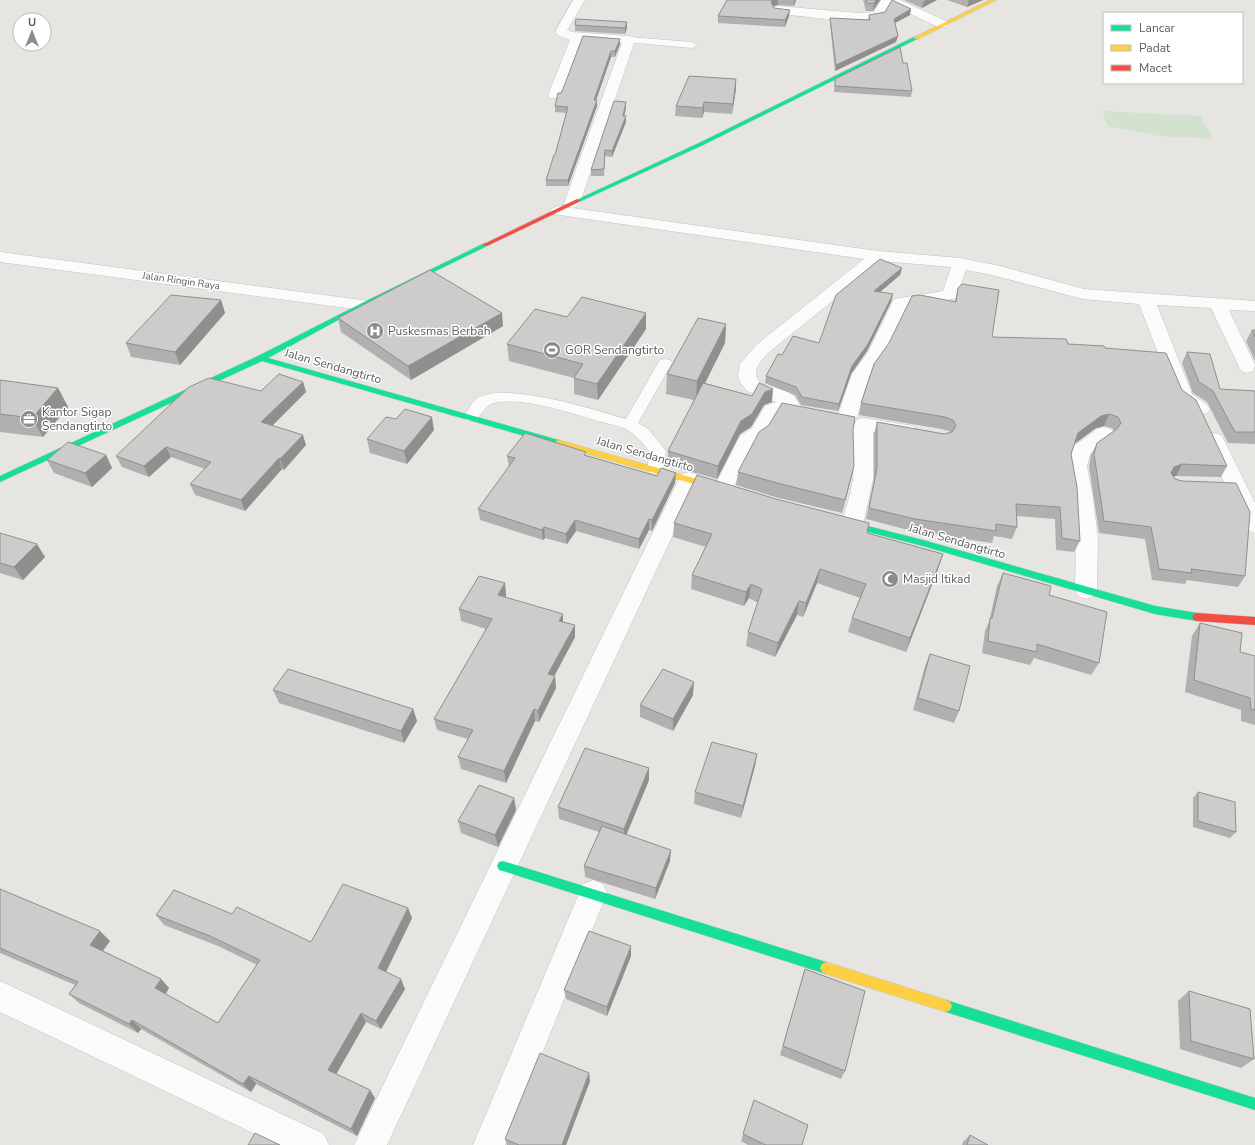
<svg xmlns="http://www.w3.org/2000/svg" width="1255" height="1145" font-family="'Nunito Sans',sans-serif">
<rect width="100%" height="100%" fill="#e7e5e2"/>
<path fill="#d3e2ce" d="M1102 111 1200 116 1214 139 1159 136 1108 126Z"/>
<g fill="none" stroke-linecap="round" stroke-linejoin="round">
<g stroke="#c3c3c3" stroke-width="1">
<g id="lane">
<path d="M629 37 692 42 697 45 692 48 626 42 624 40Z"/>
<path d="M665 359 670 360 672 363 638 423 648 429 666 451 663 469 660 473 655 474 650 473 647 469 650 452C643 443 636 435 626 429 619 426 610 424 602 422 575 414 522 396 494 403 480 407 481 425 466 420L464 417C467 412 471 403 476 399 503 380 595 410 626 419L658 363 660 360Z"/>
</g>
</g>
<g stroke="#c3c3c3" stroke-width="1">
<g id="street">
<path d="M573 0H585L567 30 572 32 629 36 633 37 635 40 580 203 577 206 572 208 567 206 564 203 622 43 582 40 562 95 560 98H550L548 95 570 40 557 35 555 32Z"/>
<path d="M881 0H900L946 21 948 24 946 27H938L890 4 883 17C857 25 807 16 778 14L774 13 772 10 774 7 778 6 858 13 874 12Z"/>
<path d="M558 206 878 251 960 258 1000 266 1084 289 1255 301V311L1229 310 1255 365 1253 371 1247 373 1241 371 1211 308 1157 305 1192 394 1207 405 1210 409 1207 413C1194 417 1181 407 1175 397L1139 304 1083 299 992 275 966 270 956 298 936 303 908 306 885 354 870 375 856 420 853 424 846 426 839 424 836 420 852 374 868 352 894 299 943 291 951 267 882 261 768 353C761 361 750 371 760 383L788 392 794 396 800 405 807 407 810 411 807 415 800 417 779 414 766 437 756 444 730 494 723 496 716 494 713 489 738 440 741 435 752 428 765 406 776 402 747 391 740 382 738 375 740 364 756 345 864 259 553 214 550 211 553 208Z"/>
<path d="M0 252 362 300 368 301 371 305 368 309 362 310 0 262Z"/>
<path d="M864 418 907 425 914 426 917 431 914 436 907 437 873 432V479L863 525 859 530 852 533 845 530 841 525C845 510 851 494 853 479 855 460 847 436 857 419Z"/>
<path d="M1104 427 1111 429 1114 434 1111 439 1090 454 1087 466 1093 498 1098 539 1097 590 1094 596 1086 599 1078 596 1075 590 1076 539 1073 498 1067 466 1074 446 1097 429Z"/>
<path d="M1214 433 1221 435 1224 440 1255 503V533L1248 530 1244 525 1204 440 1207 435Z"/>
<path d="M689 472 696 474 699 479 387 1145H354L679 479 682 474Z"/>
<path d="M593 880 603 884 607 893 505 1145H473L583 884Z"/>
<path d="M0 981 324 1134 329 1145H278L0 1012Z"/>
</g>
</g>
<g stroke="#c2c3c3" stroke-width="1">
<g id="fast">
<path d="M914 37 919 38 703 145 579 202 574 201 699 143Z"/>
<path d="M485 243 487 244V246L364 306 268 358 562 441 563 443 562 445H556L262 361 0 482V476L258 356 360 304Z"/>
<path d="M840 519 923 540 1155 606 1197 613 1200 614 1202 617 1200 620 1197 621 1155 614 923 546 837 524 836 522 837 520Z"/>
<path d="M503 861 826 962 830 964 832 968 830 972 826 974 503 871 499 870 497 866 499 862Z"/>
<path d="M946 1000 1255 1098V1110L946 1012 942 1010 940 1006 942 1002Z"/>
</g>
</g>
<g stroke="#c2c3c3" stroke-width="1">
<g id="slow">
<path d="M990 0H996L918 39 913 38Z"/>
<path d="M559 440 725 487 726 489 722 492 556 445 555 443 556 441Z"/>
<path d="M826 962 946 1000 950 1002 952 1006 950 1010 946 1012 826 974 822 972 820 968 822 964Z"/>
</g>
</g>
<g stroke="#c2c3c3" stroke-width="1">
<g id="jam">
<path d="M577 199 580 201 579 202 487 246 482 245Z"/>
<path d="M1197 613 1255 617V625L1197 621 1194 620 1192 617 1194 614Z"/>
</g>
</g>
<use href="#lane" fill="#fbfbfb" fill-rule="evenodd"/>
<use href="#street" fill="#fbfbfb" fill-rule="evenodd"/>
<use href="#fast" fill="#16e098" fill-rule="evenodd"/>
<use href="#slow" fill="#ffcf43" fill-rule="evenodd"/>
<use href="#jam" fill="#f24e42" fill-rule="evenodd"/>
</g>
<g fill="#b1afaf">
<path d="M727 0H796L794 6 778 5 773 6 774 8 789 16 785 27 718 23V16Z"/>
<path d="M863 0H880L873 11H866Z"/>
<path d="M904 0H937L922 8Z"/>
<path d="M947 0H983L967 7Z"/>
<path d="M869 15H910L895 23 898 36 896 42 835 71 830 24V18L868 20Z"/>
<path d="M575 25 627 28 625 34 575 31Z"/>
<path d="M620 44 615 57H611L596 100H597V106L568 186H546V180L555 155 566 113 555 112V106L561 93 563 89Z"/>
<path d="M903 63 912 91 911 97 834 92 835 79Z"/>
<path d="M736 79V89L732 114 704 112 702 118 675 116 676 106Z"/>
<path d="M626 108 624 116H626V122L612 157 605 156 604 176H591V170Z"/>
<path d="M902 268 900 275 880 292 893 294 891 302 867 351 851 374 838 411 801 405 795 395 765 383 766 376 782 355 819 343Z"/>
<path d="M958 288 992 337 1105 348 1182 390 1227 466 1221 477 1176 476H1173L1245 576 1238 587 1187 580 1185 584 1152 580 1145 539 1099 533 1089 466 1091 455 1097 443 1114 431 1112 428 1104 426 1096 428 1074 444 1071 454 1080 541 1074 552 1056 550 1055 519 1017 516V527L1012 539 994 536 992 543 912 531 866 519 874 479V434L877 422 944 434 950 432 949 431 941 429 859 415 861 403 955 301Z"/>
<path d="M221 300 225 313 180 365 131 357 126 343Z"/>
<path d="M567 317 646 329 598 400 574 394V378L509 361 507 344Z"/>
<path d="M338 318 503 326 411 380 341 332Z"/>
<path d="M726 324 725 343 705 383 772 402 764 405 751 427 740 434 717 479 668 465V451L694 400 666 394 667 374Z"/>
<path d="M1252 330H1255V361L1246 341Z"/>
<path d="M1187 352 1220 389 1255 391V444L1228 443 1207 402 1193 393 1182 363Z"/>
<path d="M0 380 58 388 68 407 43 437 0 432Z"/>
<path d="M303 382 306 392 272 426 306 445 284 470 282 469 245 511 195 495 190 484 205 469 171 457 149 477 122 467 116 456 261 391Z"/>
<path d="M434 430 407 464 370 453 367 439Z"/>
<path d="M853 430 851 479 842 513 775 497 736 485 738 472Z"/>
<path d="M106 455 112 468 92 487 54 473 47 460Z"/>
<path d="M507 456H587L675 483 652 531 649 530 639 549 576 531 567 544 545 538 543 540 480 520 478 509 509 467Z"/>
<path d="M674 523 867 533 943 554 938 569 906 652 848 632 852 618 860 598 817 583 803 617 797 615 775 657 746 646 748 632 758 603 749 598 744 606 691 589 692 575 706 547 673 537Z"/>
<path d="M0 533 45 557 23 580 0 573Z"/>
<path d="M1003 573 1049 595 1099 663 1091 675 1034 658 1030 665 982 653 985 631 989 622 997 586Z"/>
<path d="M505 583 506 596 505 597 563 622 575 637 554 676H555L556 688 539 722 535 721 506 783 461 769 458 757 468 739 437 730 434 719 486 629 461 621 459 609Z"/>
<path d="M1200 623 1240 652 1255 656V725L1241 721V710L1185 692 1192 636Z"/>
<path d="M930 654 959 711 954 723 913 710 925 666Z"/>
<path d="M273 690 413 709 417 721 404 743 279 703Z"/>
<path d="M693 695 673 731 640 717V705Z"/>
<path d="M757 754 755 766 741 818 694 804 695 792Z"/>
<path d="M649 768V780L626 834 670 861 655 899 585 877 584 866 599 832 559 819 558 807Z"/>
<path d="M1198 792 1236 832 1230 838 1193 827V798Z"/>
<path d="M514 798 516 810 498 847 461 833 458 821Z"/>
<path d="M0 889 110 941 103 951 161 979 169 988 166 994 218 1023 257 965 218 946 164 925 156 915 232 914 311 942 408 908 412 918 386 972 405 989 381 1029 366 1022 336 1074 375 1098 357 1136 256 1084 251 1092 141 1029 138 1033 79 1003 69 994 75 985 0 953Z"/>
<path d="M631 956 607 1016 566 999 564 990Z"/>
<path d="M805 969 845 1071 841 1079 780 1055Z"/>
<path d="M1189 991 1254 1059 1241 1068 1180 1049 1178 1001Z"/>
<path d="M590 1081 566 1145H507L505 1139Z"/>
<path d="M754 1100 802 1145H748L741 1141Z"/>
<path d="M970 1135 988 1145H962L963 1142Z"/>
</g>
<g fill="#908f8e">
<path d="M773 0H778V5L774 6 771 9V2Z"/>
<path d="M794 0H796L794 6Z"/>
<path d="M876 0H880L873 11 874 3Z"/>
<path d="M925 0H937L922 8 924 1Z"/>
<path d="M969 0H983L967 7Z"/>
<path d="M911 9 910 15 893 24 894 19Z"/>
<path d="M790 10 789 16 785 27V20Z"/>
<path d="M627 22V28L625 34V28Z"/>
<path d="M898 36 896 42 835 71 836 65Z"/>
<path d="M620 39V44L615 57V51Z"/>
<path d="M611 51V57L594 106V100Z"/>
<path d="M736 79V89L732 114 733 104Z"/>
<path d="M597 100V106L568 186V180Z"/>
<path d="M626 102V108L623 122V116Z"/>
<path d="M704 102V112L702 118 703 108Z"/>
<path d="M626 116V122L612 157V151Z"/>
<path d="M902 268 900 275 873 298 874 291Z"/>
<path d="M893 294 891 302 867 351 851 374 838 411 839 404 852 366Z"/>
<path d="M221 300 225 313 180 365 175 352Z"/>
<path d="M502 313 503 326 411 380 408 366Z"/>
<path d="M646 313V329L598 400 597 384Z"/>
<path d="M726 324 725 343 696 401 697 381Z"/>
<path d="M303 382 306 392 265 433 261 422Z"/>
<path d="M58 388 68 407 43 437 32 418Z"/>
<path d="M773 389 772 402 764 405 751 427 740 434 717 479 718 466 741 421 765 392Z"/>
<path d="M1109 414 1104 426 1096 428 1073 445 1078 433 1101 416Z"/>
<path d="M432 417 434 430 407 464 404 451Z"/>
<path d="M303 435 306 445 284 470 280 459Z"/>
<path d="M166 447 171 457 149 477 144 466Z"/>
<path d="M106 455 112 468 92 487 85 473Z"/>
<path d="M279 458 282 469 245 511 241 500Z"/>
<path d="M1182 464 1176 476 1168 478 1174 467Z"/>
<path d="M854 466 851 479 842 513 845 500Z"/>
<path d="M676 473 675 483 652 531V520Z"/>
<path d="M649 519V530L639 549V539Z"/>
<path d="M575 520 576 531 567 544 566 534Z"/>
<path d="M544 527 545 538 543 540 542 530Z"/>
<path d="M37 544 45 557 23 580 14 567Z"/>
<path d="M943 554 938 569 906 652 910 638Z"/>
<path d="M820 569 817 583 803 617 806 603Z"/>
<path d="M505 583 506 596 499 607 498 595Z"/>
<path d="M751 584 749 598 744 606 746 592Z"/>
<path d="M799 601 797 615 775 657 778 643Z"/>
<path d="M563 614V627L559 621Z"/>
<path d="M575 625V637L549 686 548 674Z"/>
<path d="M555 676 556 688 539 722 538 711Z"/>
<path d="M694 682 693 695 673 731V719Z"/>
<path d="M413 709 417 721 404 743 401 731Z"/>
<path d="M534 709 535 721 506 783 504 771Z"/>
<path d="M757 754 755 766 741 818 743 806Z"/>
<path d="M649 768V780L624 841V829Z"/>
<path d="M514 798 516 810 498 847 495 835Z"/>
<path d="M671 850 670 861 655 899 656 888Z"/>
<path d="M408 908 412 918 383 978 378 968Z"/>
<path d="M100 931 110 941 100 954 90 945Z"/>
<path d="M631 946V956L607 1016V1007Z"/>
<path d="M161 979 169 988 163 997 155 988Z"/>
<path d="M401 979 405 989 381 1029 376 1021Z"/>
<path d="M361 1013 366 1022 334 1078 328 1070Z"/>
<path d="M132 1020 141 1029 138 1033 129 1024Z"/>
<path d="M589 1073 590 1081 566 1145H562Z"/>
<path d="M249 1076 256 1084 251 1092 243 1084Z"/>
<path d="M370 1090 375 1098 357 1136 351 1129Z"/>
</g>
<g fill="#cecccb" stroke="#908f8e">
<path d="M727 0H773L771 2 774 8 790 10 785 20 718 16Z"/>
<path d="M866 0H876L874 3H867Z"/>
<path d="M892 0 911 9 894 19 898 36 836 65 830 18 870 20 869 15 885 12Z"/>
<path d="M576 19 627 22 625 28 575 25Z"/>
<path d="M583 36 620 39 615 51H611L594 100H597L568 180H546L554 155H555L568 107 555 106 558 93H561L563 89Z"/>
<path d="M900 47 903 63H907L912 91 835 86V79Z"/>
<path d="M689 76 736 79 733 104 704 102 703 108 676 106Z"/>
<path d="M614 101 626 102 623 116H626L612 151 605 150 604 169 591 170Z"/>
<path d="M880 259 902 268 874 291 893 294 868 344 852 366 839 404 802 397 796 387 766 376 778 354 782 355 793 336 819 343 836 295Z"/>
<path d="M430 270 502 313 408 366 338 318Z"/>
<path d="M962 284 999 290 992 337 1066 339 1068 344 1104 346 1105 348 1166 353 1182 390 1196 400 1227 466 1182 464 1174 467 1171 473 1175 479 1182 481 1236 483 1250 512 1245 576 1191 569 1192 573 1159 569 1151 527 1104 521 1094 454 1097 443 1117 429 1121 423 1118 417 1109 414 1101 416 1078 433 1071 454 1077 487 1080 541 1062 538 1060 507 1016 504 1017 527 996 524V531L915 519 869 508 877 468V422L944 434 952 432 956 426 953 420 945 417 861 403 874 364 889 343 912 296 920 295 956 302 958 288Z"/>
<path d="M171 295 221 300 175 352 126 343Z"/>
<path d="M582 297 646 313 597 384 574 378 583 364 507 344 535 309 567 317Z"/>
<path d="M698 318 726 324 697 381 667 374Z"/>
<path d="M1252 330H1255V337Z"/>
<path d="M1187 352 1210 354 1220 389 1255 391V432H1235L1213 391 1199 382Z"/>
<path d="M279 374 303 382 261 422 303 435 280 459 279 458 241 500 190 484 211 462 166 447 144 466 116 456 189 387 209 378 261 391Z"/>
<path d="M0 380 58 388 32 418 0 414Z"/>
<path d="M703 383 752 396 759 383 773 389 765 392 752 414 741 421 718 466 668 451Z"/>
<path d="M782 403 855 417 853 430 854 466 845 500 777 483 738 472 759 432 769 425Z"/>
<path d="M405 409 432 417 404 451 367 439 386 417 396 419Z"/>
<path d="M525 433 586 452 584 455 657 476 661 468 676 473 652 520 649 519 639 539 575 520 566 534 544 527 542 530 478 509 515 458 507 456Z"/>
<path d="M68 442 106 455 85 473 47 460Z"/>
<path d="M697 475 776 499 869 523 867 533 943 554 910 638 852 618 866 584 820 569 806 603 799 601 778 643 748 632 762 589 751 584 746 592 692 575 712 534 674 523Z"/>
<path d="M0 533 37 544 14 567 0 563Z"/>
<path d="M1003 573 1051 586 1049 595 1107 612 1099 663 1037 644V652L988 641 990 618H992Z"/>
<path d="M479 576 505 583 498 595 563 614 559 621 575 625 548 674 555 676 538 711 534 709 504 771 458 757 473 730 434 719 492 619 459 609Z"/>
<path d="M1200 623 1242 633 1240 652 1255 656V710L1251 709 1250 698 1194 680Z"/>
<path d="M930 654 970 666 959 711 918 698Z"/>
<path d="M288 669 413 709 401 731 273 690Z"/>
<path d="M663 669 694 682 673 719 640 705Z"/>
<path d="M712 742 757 754 743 806 695 792Z"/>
<path d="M585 748 649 768 624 829 558 807Z"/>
<path d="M479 785 514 798 495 835 458 821Z"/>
<path d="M1198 792 1235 802 1236 832 1198 821Z"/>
<path d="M602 826 671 850 656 888 584 866Z"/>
<path d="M343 884 408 908 378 968 401 979 376 1021 361 1013 328 1070 370 1090 351 1129 249 1076 243 1084 132 1020 129 1024 69 994 78 982 0 948V889L100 931 90 945 161 979 155 988 218 1023 260 960 210 936 156 915 174 890 232 914 237 907 311 942Z"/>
<path d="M589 931 631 946 607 1007 564 990Z"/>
<path d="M805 969 865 991 845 1071 783 1046Z"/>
<path d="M1189 991 1250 1009 1254 1059 1191 1041Z"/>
<path d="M540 1053 589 1073 562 1145H519L505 1139Z"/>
<path d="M754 1100 808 1125 802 1145H766L743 1134Z"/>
<path d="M255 1133 280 1145H248Z"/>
<path d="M970 1135 988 1145H967Z"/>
</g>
<defs>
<g id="hospital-disc" transform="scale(0.9)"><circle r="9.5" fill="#8a8d8d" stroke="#fff"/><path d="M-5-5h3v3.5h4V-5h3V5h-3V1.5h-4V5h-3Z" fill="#fff"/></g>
<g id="stadium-disc" transform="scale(0.9)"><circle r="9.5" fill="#8a8d8d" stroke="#fff"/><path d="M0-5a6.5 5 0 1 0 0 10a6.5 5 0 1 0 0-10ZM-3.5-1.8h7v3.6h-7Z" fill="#fff"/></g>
<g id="office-disc" transform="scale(0.9)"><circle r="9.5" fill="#8a8d8d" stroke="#fff"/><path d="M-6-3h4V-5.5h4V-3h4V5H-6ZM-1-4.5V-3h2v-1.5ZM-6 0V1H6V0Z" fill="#fff"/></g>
<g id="mosque-disc" transform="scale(0.9)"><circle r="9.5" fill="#8a8d8d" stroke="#fff"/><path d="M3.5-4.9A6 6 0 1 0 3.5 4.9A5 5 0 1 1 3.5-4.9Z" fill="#fff"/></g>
</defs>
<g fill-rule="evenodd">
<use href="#hospital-disc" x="375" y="331"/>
<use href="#stadium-disc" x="552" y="350"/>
<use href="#office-disc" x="29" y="419"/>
<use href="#mosque-disc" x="890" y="579"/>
</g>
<g text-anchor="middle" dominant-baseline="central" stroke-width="3" stroke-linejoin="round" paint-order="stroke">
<g font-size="10" fill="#585d5f" stroke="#fff">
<text transform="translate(181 281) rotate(8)">Jalan Ringin Raya</text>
</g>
<g font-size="12" fill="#585d5f" stroke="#fff" text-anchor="start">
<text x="388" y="331">Puskesmas Berbah</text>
<text x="565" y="350">GOR Sendangtirto</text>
<text x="42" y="412">Kantor Sigap<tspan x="42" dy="14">Sendangtirto</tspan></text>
<text x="903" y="579">Masjid Itikad</text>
</g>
<g font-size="12" fill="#585d5f" stroke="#fff">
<text transform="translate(333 366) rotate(16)">Jalan Sendangtirto</text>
<text transform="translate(645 454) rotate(16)">Jalan Sendangtirto</text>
<text transform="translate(957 541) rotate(16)">Jalan Sendangtirto</text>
</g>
</g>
<rect x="1103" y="12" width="140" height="72" fill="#ffffff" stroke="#bcbebf"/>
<rect x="1111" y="25" width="20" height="6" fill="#16e098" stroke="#bcbebf"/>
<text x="1139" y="32" font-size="12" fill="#585d5f">Lancar</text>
<rect x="1111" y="45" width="20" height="6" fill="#ffcf43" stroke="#bcbebf"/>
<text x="1139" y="52" font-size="12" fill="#585d5f">Padat</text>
<rect x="1111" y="65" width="20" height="6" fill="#f24e42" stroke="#bcbebf"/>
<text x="1139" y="72" font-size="12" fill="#585d5f">Macet</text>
<g transform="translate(32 32)"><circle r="19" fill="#ffffff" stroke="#bcbebf"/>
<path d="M0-3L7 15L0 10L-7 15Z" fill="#8a8d8d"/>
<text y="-6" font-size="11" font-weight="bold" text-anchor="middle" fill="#585d5f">U</text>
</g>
</svg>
